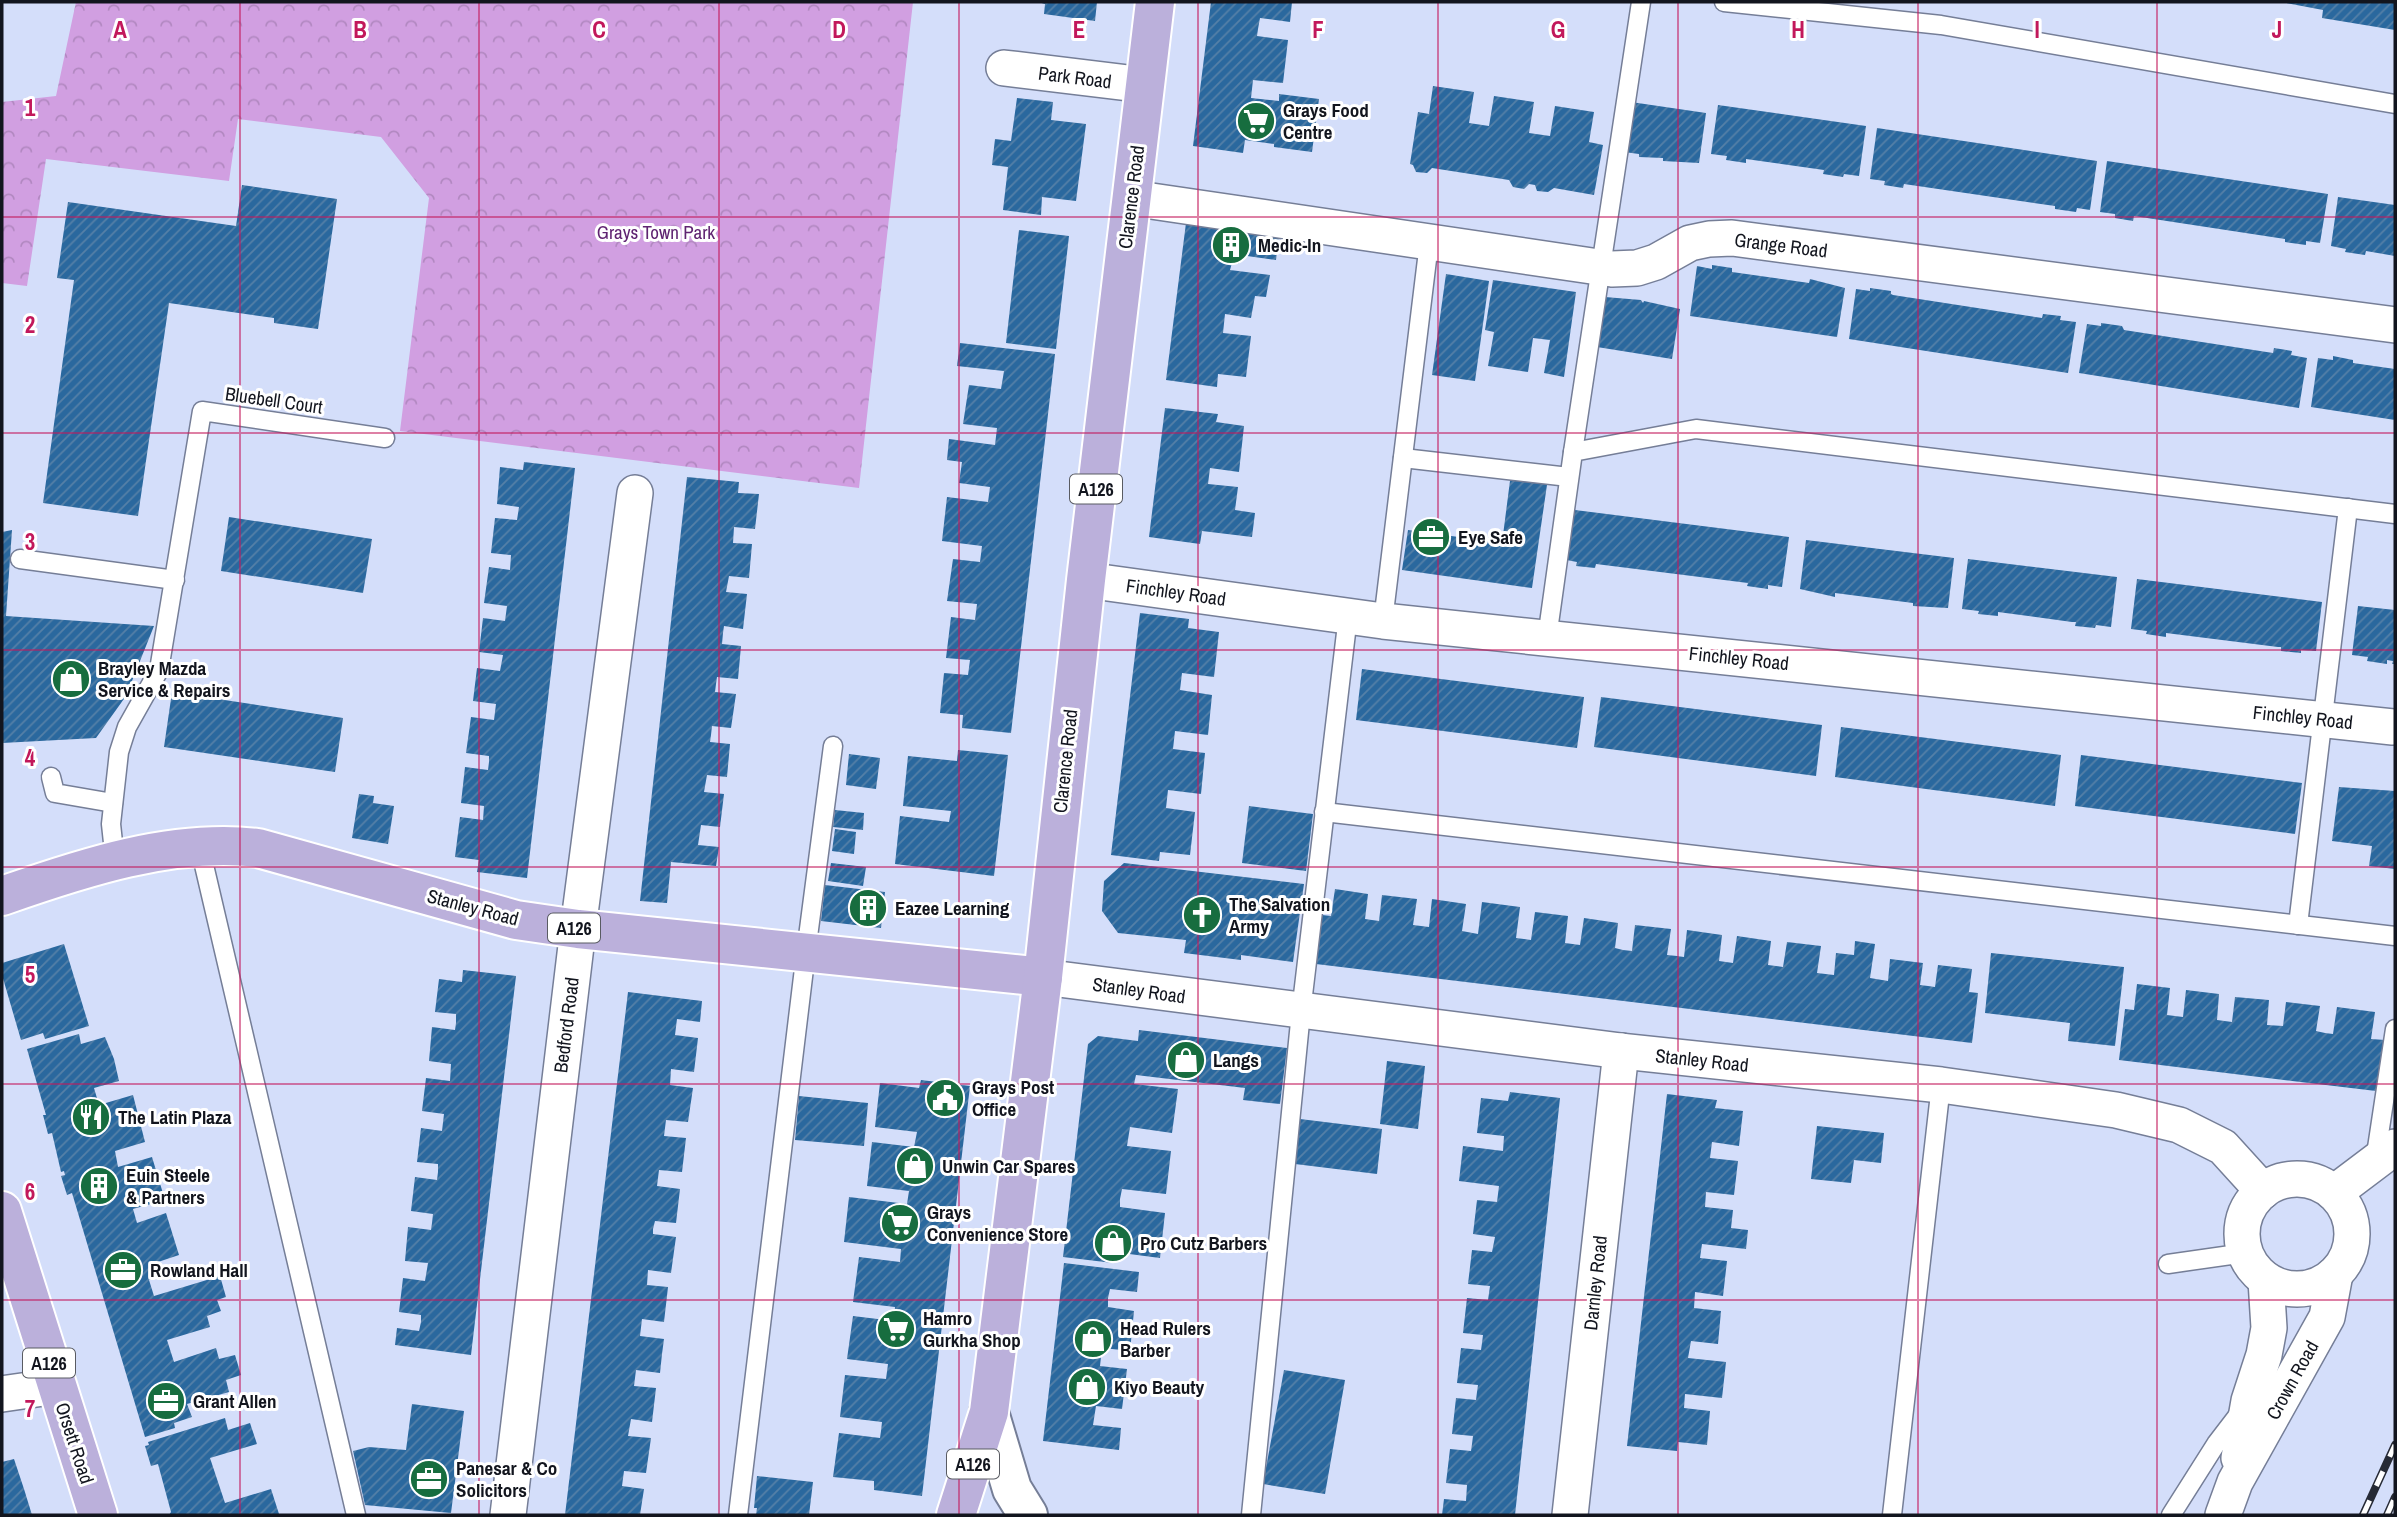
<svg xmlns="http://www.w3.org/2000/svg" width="2397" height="1517" font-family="'Archivo Narrow',sans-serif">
<defs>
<pattern id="park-crowns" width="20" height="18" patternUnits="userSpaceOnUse" patternTransform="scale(1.75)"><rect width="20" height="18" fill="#d19fe1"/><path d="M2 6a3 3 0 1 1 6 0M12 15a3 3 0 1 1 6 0" fill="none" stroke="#b288c1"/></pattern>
<pattern id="building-hatch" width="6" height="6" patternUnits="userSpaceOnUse" patternTransform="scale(1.75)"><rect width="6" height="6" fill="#2a689e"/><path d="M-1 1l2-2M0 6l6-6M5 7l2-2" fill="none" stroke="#5580a7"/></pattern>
</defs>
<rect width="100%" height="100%" fill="#d4defa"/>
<path fill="url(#park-crowns)" d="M76 2H913L859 488 400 431 429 198 381 137 238 119 229 181 46 159 27 286 2 283V102L56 96Z"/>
<g fill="url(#building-hatch)">
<path d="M1038 2H1097L1095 21 1044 14 1045 4Z"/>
<path d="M1211 2H1292L1290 22 1260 18 1258 29 1257 36 1288 40 1283 83 1253 80 1251 98 1279 101V94L1319 99 1312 152 1274 147V144L1245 140 1243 153 1193 146Z"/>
<path d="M2281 2H2395V30L2322 18 2323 10Z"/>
<path d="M1433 86 1474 92 1469 123 1489 126 1494 96 1534 102 1529 133 1550 136 1555 106 1594 112 1589 142 1603 145 1594 195 1554 188 1548 192 1537 191 1535 185 1529 184 1524 189 1513 187 1509 180 1432 168 1427 173 1416 172 1413 165 1410 164 1418 112 1429 114Z"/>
<path d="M1017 98 1053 102 1051 120 1086 124 1076 201 1042 197 1041 215 1003 210 1008 167 992 165 995 139 1011 141Z"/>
<path d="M1631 102 1706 113 1699 163 1663 161V158L1639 157V154L1624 152Z"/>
<path d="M1718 105 1866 126 1859 176 1844 174 1843 177 1823 174 1824 170 1746 159V163L1726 160 1727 156 1711 154Z"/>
<path d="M1877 128 2097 161 2090 210 2077 208 2076 212 2055 209V206L1904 184 1903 188 1884 185 1885 181 1870 179Z"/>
<path d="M2107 161 2328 194 2320 243 2306 241V245L2285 242V239L2134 216 2133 221 2115 218V214L2100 212Z"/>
<path d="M242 185 337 199 318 329 274 323V318L169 303 138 516 43 503 74 280 57 278 68 202 236 226Z"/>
<path d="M2338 197 2395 205V256L2366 251 2365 255 2345 252 2346 249 2331 246Z"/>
<path d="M1186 223 1279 235 1276 260 1240 255 1239 264 1232 263 1230 270 1270 275 1266 297 1255 296 1251 318 1225 314 1223 333 1251 336 1246 377 1218 374 1217 387 1166 380Z"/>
<path d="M1019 230 1069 236 1056 349 1006 343Z"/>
<path d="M1712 265 1732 268V272L1809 283 1810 279 1845 288 1837 337 1690 316 1697 266 1712 269Z"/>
<path d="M1446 274 1489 281 1475 381 1432 375Z"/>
<path d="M1493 280 1576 292 1564 377 1544 373 1550 340 1533 338 1528 372 1488 366 1494 332 1485 330Z"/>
<path d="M1870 288 1891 291V294L1893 295 2042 318 2043 314 2061 316 2060 320 2076 322 2068 373 1849 339 1856 289 1870 291Z"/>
<path d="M1605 297 1641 300 1643 303 1644 301 1680 309 1672 359 1597 347Z"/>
<path d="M2101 323 2122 326 2124 330 2273 353 2274 348 2292 351 2291 355 2307 358 2299 408 2079 373 2087 324 2101 326Z"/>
<path d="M960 343 1055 354 1011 733 962 728 963 715 940 713 944 673 968 675 970 660 946 658 951 617 975 620 977 604 947 601 953 559 980 562 982 546 942 541 947 497 988 502 990 487 959 483 962 462 947 460 949 439 995 445 997 428 963 424 969 385 1001 389 1004 371 957 366Z"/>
<path d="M2333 356 2353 360V363L2395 369V420L2311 407 2318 358 2333 360Z"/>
<path d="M1165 408 1218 414 1216 422 1244 426 1239 472 1210 468 1208 484 1238 487 1235 510 1255 513 1252 537 1202 531 1200 544 1149 537Z"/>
<path d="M524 462 575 468 527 878 477 872 479 860 455 857 460 817 483 820 484 806 461 803 465 767 488 770 489 762V756L466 753 471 717 494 720 496 704 473 701 477 668 500 671 503 655 479 652 483 618 505 621 507 606 484 603 489 567 510 570 511 555 491 553 495 518 517 520 519 507 497 504 500 467 523 470Z"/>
<path d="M1511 473 1548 478 1532 588 1402 570 1408 530 1502 543Z"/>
<path d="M687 477 739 482 738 493 759 494 755 529 734 527 733 543 752 544 749 578 729 576 726 592 747 594 743 629 724 626 723 633 722 644 741 646 738 679 717 677 716 684 715 692 736 694 731 728 712 726 711 735 710 742 730 744 727 777 707 775 704 792 724 794 720 827 701 825 698 845 719 847 716 866 671 862 667 903 640 901Z"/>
<path d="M1567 509 1789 537 1782 587 1768 585V589L1747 586 1748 583 1596 564 1595 568 1576 566 1577 562 1561 559Z"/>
<path d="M229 517 372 539 363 593 221 571Z"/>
<path d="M12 530 6 616 154 626 126 696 96 738 2 743V532Z"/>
<path d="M1806 540 1954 558 1948 608 1913 606V603L1835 593V597L1800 589Z"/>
<path d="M1968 559 2117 577 2111 627 2096 625 2095 628 2075 626 2076 622H2072L1998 612V616L1978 614 1979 611 1962 609Z"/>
<path d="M2137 579 2322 602 2316 651 2301 650V653L2281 651V647H2278L2166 633V637L2146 634 2147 631 2131 629Z"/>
<path d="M2358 606 2395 610V664H2392L2393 661 2387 660V664L2367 661 2368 657 2352 655Z"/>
<path d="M1140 613 1189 619 1188 628 1219 632 1214 677 1182 673 1180 690 1212 695 1208 735 1175 731 1173 749 1205 753 1201 794 1168 790 1166 808 1195 812 1190 855 1160 852 1159 861 1111 855Z"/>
<path d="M1362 669 1584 697 1577 748 1356 720Z"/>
<path d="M172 692 343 718 335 772 164 747Z"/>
<path d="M1601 697 1822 725 1816 776 1594 747Z"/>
<path d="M1841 727 2061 755 2055 806 1835 777Z"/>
<path d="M958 750 1008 755 994 876 895 864 900 816 949 822 951 811 903 806 908 756 957 761Z"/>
<path d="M849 754 880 758 876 789 846 785Z"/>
<path d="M2081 755 2302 783 2295 834 2075 806Z"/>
<path d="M2339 787 2395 791V869L2369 866 2372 846 2332 841Z"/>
<path d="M359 794 374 796 373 803 394 806 388 844 352 838Z"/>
<path d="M1249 806 1313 814 1306 871 1242 863Z"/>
<path d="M835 810 864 813 863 830 833 827Z"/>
<path d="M835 829 856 832 854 854 832 851Z"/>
<path d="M831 863 866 867 863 886 828 881Z"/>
<path d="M1124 863 1304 884 1293 962 1241 955V960L1184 953 1186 940 1118 933 1102 911 1104 881Z"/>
<path d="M825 885 885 892 881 928 821 921Z"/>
<path d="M1335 889 1368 894 1365 919 1379 921 1382 895 1417 899 1413 925 1429 927 1432 899 1466 904 1462 931 1478 934 1482 902 1520 907 1516 938 1531 940 1535 912 1568 916 1565 943 1580 945 1584 918 1618 923 1615 948 1623 950 1632 951 1635 925 1671 929 1667 955 1677 956 1684 957 1687 930 1722 935 1719 961 1733 963 1737 936 1771 941 1768 965 1776 966 1783 967 1787 942 1821 946 1817 973 1834 975 1836 953 1854 955 1855 941 1875 944 1870 978 1888 981 1890 959 1923 963 1920 985 1928 986 1935 987 1938 965 1972 969 1969 992 1978 993 1972 1043 1316 964 1322 915 1331 916Z"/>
<path d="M64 944 89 1026 45 1039 43 1033 21 1040 2 975V963Z"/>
<path d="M1991 953 2124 967 2115 1046 2068 1041 2070 1023 1985 1013Z"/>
<path d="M463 970 516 976 471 1355 395 1345 397 1328 419 1331 421 1322V1315L399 1312 403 1278 425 1281 428 1263 405 1261 408 1227 431 1230 432 1223 433 1214 411 1211 415 1177 437 1180 438 1172V1164L417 1162 421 1128 442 1131 444 1114 422 1111 426 1078 450 1081 451 1064 429 1061 432 1027 455 1030 456 1023V1014L435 1012 439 979 462 982Z"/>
<path d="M2137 984 2170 988 2167 1015 2183 1017 2186 990 2219 994 2217 1020 2232 1022 2235 997 2269 1000 2267 1025 2283 1026 2286 1002 2320 1006 2316 1031 2325 1033 2333 1034 2337 1007 2375 1012 2371 1039 2385 1040 2376 1091 2119 1060 2125 1009 2134 1010Z"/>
<path d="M628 992 702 1001 700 1022 677 1019 675 1035 698 1038 694 1072 671 1069 670 1085 693 1088 688 1122 666 1120 664 1136 686 1138 682 1172 659 1170 657 1186 680 1189 676 1223 655 1221 653 1229V1234L676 1237 671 1273 648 1270 647 1285 668 1287 664 1322 642 1319 640 1336 664 1339 662 1354 660 1373 636 1370 634 1386 656 1388 652 1422 631 1419 628 1436 651 1438 646 1473 624 1471 622 1486 644 1489 640 1515H565Z"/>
<path d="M1139 1030 1287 1048 1280 1104 1243 1100 1245 1088 1136 1075 1134 1084 1178 1089 1172 1133 1130 1127 1127 1146 1171 1151 1166 1194 1122 1189 1120 1199V1207L1165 1213 1160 1258 1114 1252 1113 1263 1063 1257 1088 1044 1098 1036 1138 1041Z"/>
<path d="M79 1034 81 1044 105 1037 114 1059 119 1081 94 1088 99 1105 133 1095 145 1142 115 1151 118 1167 152 1157 165 1200 133 1209 137 1223 166 1213 179 1255 149 1265 153 1279 149 1280 154 1296 220 1276 226 1297 217 1300 221 1311 207 1316 210 1327 167 1340 174 1362 216 1348 219 1359 235 1355 241 1375 226 1380 229 1392 187 1404 192 1417 174 1423 175 1428 145 1437 72 1193 67 1195 61 1176 65 1175 64 1171 61 1172 52 1133 48 1134 43 1115H46L27 1049Z"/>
<path d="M1387 1061 1425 1066 1418 1129 1380 1124Z"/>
<path d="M921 1080 970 1086 922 1496 874 1490V1481L833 1477 839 1433 880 1438 881 1431 882 1422 840 1417 845 1375 886 1379 888 1364 847 1359 853 1316 894 1321 895 1307 853 1302 859 1257 900 1262 901 1249 844 1242 849 1197 907 1204 909 1191 867 1186 872 1142 914 1147 917 1132 875 1127 880 1083 919 1088Z"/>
<path d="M1510 1092 1560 1098 1515 1515H1442L1444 1499 1466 1501 1467 1485 1446 1483 1450 1449 1471 1451 1472 1444 1473 1436 1452 1434 1456 1398 1476 1400 1477 1392 1478 1385 1457 1383 1461 1348 1481 1350 1482 1343 1483 1335 1463 1333 1467 1298 1488 1300 1490 1286 1468 1284 1472 1250 1492 1252 1495 1237 1473 1234 1477 1200 1497 1202 1499 1186 1459 1181 1463 1146 1503 1151 1504 1136 1477 1133 1481 1098 1508 1101Z"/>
<path d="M1667 1094 1717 1100 1715 1108 1743 1111 1739 1146 1712 1142 1710 1158 1738 1161 1734 1195 1706 1192 1705 1207 1733 1210 1731 1228 1748 1230 1746 1249 1702 1244 1700 1258 1727 1261 1723 1296 1695 1292 1694 1308 1721 1311 1718 1344 1691 1341 1688 1358 1726 1362 1722 1398 1685 1394 1684 1408 1710 1411 1707 1445 1678 1442 1677 1451 1627 1446Z"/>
<path d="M799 1096 868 1103 864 1146 795 1140Z"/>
<path d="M1300 1119 1382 1129 1377 1174 1295 1164Z"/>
<path d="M1817 1126 1884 1133 1881 1163 1854 1160 1851 1183 1811 1179Z"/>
<path d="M1064 1263 1139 1272 1137 1292 1110 1289 1108 1298V1307L1134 1311 1130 1351 1103 1348 1101 1357 1100 1366 1127 1369 1122 1409 1096 1406 1093 1425 1121 1428 1119 1450 1043 1441Z"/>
<path d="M1284 1370 1345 1380 1325 1494 1263 1484Z"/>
<path d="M412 1404 464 1411 451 1513 365 1505 353 1451 369 1447 406 1450Z"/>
<path d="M225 1418 228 1430 250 1423 257 1444 210 1458 225 1503 271 1489 279 1514 169 1515 171 1512 158 1464 151 1466 145 1446 149 1445 148 1442Z"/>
<path d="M14 1459 24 1489 32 1515H2V1462Z"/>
<path d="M757 1476 813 1482 809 1515H756L757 1508H754Z"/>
</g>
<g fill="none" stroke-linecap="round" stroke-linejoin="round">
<g stroke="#757e97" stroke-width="21">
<g id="service">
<path d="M1724 2 1941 25 2395 104"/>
<path d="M1573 452 1641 2"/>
<path d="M1403 458 1569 477"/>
<path d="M20 559 175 580"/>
<path d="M1383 621 1429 243"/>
<path d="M1547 638 1573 452 1696 429 2395 514"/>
<path d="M51 777 55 793 113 803"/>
<path d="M1324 812 2395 936"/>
<path d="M200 848 356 1515"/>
<path d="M115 861 111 824 119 752 127 727 159 670 202 411 385 438"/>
<path d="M2298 925 2348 508"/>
<path d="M2375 1161 2395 1029"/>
<path d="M2168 1264 2245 1253"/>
<path d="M738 1515 806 952 833 746"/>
<path d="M1251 1515 1301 1012 1348 616"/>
<path d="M1892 1515 1941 1085"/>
<path d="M2171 1515 2216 1444 2239 1414"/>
</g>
</g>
<g stroke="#757e97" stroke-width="38">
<g id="minor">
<path d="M1004 68 1145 85"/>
<path d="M1131 198 1612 269 1637 268 1656 262 1690 243 1709 239 1732 238 2395 325"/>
<path d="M1086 580 1383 621 2393 727"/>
<path d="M1043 977 1621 1051 1941 1085 2116 1110 2179 1125 2223 1147 2263 1191"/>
<circle cx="2297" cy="1234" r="55"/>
<path d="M2334 1193 2395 1147"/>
<path d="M2 1394 57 1386"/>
<path d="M2239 1458 2249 1401 2264 1355 2269 1328 2266 1280"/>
<path d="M508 1515 578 929 635 493"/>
<path d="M1570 1515 1621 1051"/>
<path d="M2223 1515 2235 1482 2327 1317 2335 1274"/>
</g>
</g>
<g stroke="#757e97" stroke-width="42">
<path id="secondary" d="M989 1412 1012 1489 1028 1515"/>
</g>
<g stroke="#fff" stroke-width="42">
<g id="primary">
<path d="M2 896C82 868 172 838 258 848L516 920 578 929 1043 977"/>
<path d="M2 1211 98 1515"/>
<path d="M956 1515 989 1412 1043 977 1086 580 1155 2"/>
</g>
</g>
<use href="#service" stroke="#fff" stroke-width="18"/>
<use href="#minor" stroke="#fff" stroke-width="35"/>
<use href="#secondary" stroke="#fff" stroke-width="38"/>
<use href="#primary" stroke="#bbb0db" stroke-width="38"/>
<g stroke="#262a35" stroke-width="8">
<g id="rail">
<path d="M2363 1515 2395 1445"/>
<path d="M2387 1515 2395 1497"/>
</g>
</g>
<use href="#rail" stroke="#fff" stroke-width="5" stroke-dasharray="16" stroke-linecap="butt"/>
</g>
<path fill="none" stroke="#c2185b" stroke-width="2" stroke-opacity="0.55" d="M240 2V1515M479 2V1515M719 2V1515M959 2V1515M1198 2V1515M1438 2V1515M1678 2V1515M1918 2V1515M2157 2V1515M2 217H2395M2 433H2395M2 650H2395M2 867H2395M2 1084H2395M2 1300H2395"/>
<defs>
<g id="supermarket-disc" transform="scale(2.0125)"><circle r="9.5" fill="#176d3f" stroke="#fff"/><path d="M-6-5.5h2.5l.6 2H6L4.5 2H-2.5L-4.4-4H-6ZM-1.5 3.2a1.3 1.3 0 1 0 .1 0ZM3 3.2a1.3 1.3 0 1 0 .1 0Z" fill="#fff"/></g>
<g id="building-disc" transform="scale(2.0125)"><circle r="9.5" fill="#176d3f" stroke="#fff"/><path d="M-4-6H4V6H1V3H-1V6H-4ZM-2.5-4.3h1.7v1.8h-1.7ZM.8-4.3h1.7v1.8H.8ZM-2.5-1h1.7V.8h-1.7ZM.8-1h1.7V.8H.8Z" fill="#fff"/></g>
<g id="office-disc" transform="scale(2.0125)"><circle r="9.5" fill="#176d3f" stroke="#fff"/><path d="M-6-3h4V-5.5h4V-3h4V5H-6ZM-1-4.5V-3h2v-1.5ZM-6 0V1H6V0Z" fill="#fff"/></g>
<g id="shop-disc" transform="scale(2.0125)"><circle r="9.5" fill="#176d3f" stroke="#fff"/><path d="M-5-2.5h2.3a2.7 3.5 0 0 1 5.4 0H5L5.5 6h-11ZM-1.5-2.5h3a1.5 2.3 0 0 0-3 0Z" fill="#fff"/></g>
<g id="church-disc" transform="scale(2.0125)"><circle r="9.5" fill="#176d3f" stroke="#fff"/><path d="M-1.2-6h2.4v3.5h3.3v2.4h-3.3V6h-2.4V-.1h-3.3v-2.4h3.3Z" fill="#fff"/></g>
<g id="civic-disc" transform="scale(2.0125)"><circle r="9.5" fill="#176d3f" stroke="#fff"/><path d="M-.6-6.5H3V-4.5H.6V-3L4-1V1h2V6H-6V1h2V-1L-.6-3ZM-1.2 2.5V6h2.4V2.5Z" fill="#fff"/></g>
<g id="restaurant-disc" transform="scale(2.0125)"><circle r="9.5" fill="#176d3f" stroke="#fff"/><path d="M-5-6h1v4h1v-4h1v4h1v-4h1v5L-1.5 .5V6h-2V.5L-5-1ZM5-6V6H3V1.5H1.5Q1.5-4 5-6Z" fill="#fff"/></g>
</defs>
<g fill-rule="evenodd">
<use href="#supermarket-disc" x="1256" y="121"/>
<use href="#building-disc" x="1231" y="245"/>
<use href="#office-disc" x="1431" y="537"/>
<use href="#shop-disc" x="71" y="679"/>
<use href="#building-disc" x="868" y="908"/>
<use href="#church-disc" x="1202" y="915"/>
<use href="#shop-disc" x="1186" y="1060"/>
<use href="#civic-disc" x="945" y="1098"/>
<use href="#restaurant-disc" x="91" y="1117"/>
<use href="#shop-disc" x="915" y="1166"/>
<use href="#building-disc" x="99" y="1186"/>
<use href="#supermarket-disc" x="900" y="1223"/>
<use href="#shop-disc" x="1113" y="1243"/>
<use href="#office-disc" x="123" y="1270"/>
<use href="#supermarket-disc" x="896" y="1329"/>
<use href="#shop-disc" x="1093" y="1339"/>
<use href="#shop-disc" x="1087" y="1387"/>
<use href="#office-disc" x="166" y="1401"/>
<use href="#office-disc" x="429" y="1479"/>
</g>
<g text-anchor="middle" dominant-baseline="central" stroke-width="6" stroke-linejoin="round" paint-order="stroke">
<g fill="#fff" stroke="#595b62" stroke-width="2">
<rect x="1070" y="474.5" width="52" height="29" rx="5"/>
<rect x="548" y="913.5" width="52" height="29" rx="5"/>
<rect x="23" y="1348.5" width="52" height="29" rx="5"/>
<rect x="947" y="1449.5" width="52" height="29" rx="5"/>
</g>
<g font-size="18" font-weight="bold" fill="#12151e">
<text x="1096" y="489">A126</text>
<text x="574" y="928">A126</text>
<text x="49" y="1363">A126</text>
<text x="973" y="1464">A126</text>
</g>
<g font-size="19" fill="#12151e" stroke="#fff">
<text transform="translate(1075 77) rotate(7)">Park Road</text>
<text transform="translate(1131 197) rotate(-83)">Clarence Road</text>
<text transform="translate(1781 245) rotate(7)">Grange Road</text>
<text transform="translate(274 400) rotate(8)">Bluebell Court</text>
<text transform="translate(1176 592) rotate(8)">Finchley Road</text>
<text transform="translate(1739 658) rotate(6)">Finchley Road</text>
<text transform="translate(2303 717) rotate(6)">Finchley Road</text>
<text transform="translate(1065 761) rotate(-84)">Clarence Road</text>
<text transform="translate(473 907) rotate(15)">Stanley Road</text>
<text transform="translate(1139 990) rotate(8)">Stanley Road</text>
<text transform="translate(566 1025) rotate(-83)">Bedford Road</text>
<text transform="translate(1702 1060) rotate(6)">Stanley Road</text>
<text transform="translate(1595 1283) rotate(-84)">Darnley Road</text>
<text transform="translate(2292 1380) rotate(-61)">Crown Road</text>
<text transform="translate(75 1443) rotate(72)">Orsett Road</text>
</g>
<g font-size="19" font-weight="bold" fill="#12151e" stroke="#fff" text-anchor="start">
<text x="1283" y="110">Grays Food<tspan x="1283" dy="22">Centre</tspan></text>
<text x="1258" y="245">Medic-In</text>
<text x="1458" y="537">Eye Safe</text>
<text x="98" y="668">Brayley Mazda<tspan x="98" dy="22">Service &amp; Repairs</tspan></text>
<text x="1229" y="904">The Salvation<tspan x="1229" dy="22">Army</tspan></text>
<text x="895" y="908">Eazee Learning</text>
<text x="1213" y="1060">Langs</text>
<text x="972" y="1087">Grays Post<tspan x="972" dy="22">Office</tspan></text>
<text x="118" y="1117">The Latin Plaza</text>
<text x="942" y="1166">Unwin Car Spares</text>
<text x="126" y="1175">Euin Steele<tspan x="126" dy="22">&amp; Partners</tspan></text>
<text x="927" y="1212">Grays<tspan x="927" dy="22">Convenience Store</tspan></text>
<text x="1140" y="1243">Pro Cutz Barbers</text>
<text x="150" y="1270">Rowland Hall</text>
<text x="923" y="1318">Hamro<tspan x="923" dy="22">Gurkha Shop</tspan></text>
<text x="1120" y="1328">Head Rulers<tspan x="1120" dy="22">Barber</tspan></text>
<text x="1114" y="1387">Kiyo Beauty</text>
<text x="193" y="1401">Grant Allen</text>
<text x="456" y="1468">Panesar &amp; Co<tspan x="456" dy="22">Solicitors</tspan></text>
</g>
<g font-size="19" fill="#5f2371" stroke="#fff">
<text x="656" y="232">Grays Town Park</text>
</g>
</g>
<g font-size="23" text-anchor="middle" font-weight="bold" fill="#c2185b" stroke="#fff" stroke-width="6" stroke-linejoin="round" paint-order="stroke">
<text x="120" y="38">A</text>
<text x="360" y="38">B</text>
<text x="599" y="38">C</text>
<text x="839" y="38">D</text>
<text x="1079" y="38">E</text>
<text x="1318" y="38">F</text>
<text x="1558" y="38">G</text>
<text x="1798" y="38">H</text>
<text x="2037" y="38">I</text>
<text x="2277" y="38">J</text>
<text x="30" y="116">1</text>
<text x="30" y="333">2</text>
<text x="30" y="550">3</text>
<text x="30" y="766">4</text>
<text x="30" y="983">5</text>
<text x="30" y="1200">6</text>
<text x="30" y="1417">7</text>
</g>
<rect width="2397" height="1517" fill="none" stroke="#12151e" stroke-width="7"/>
</svg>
